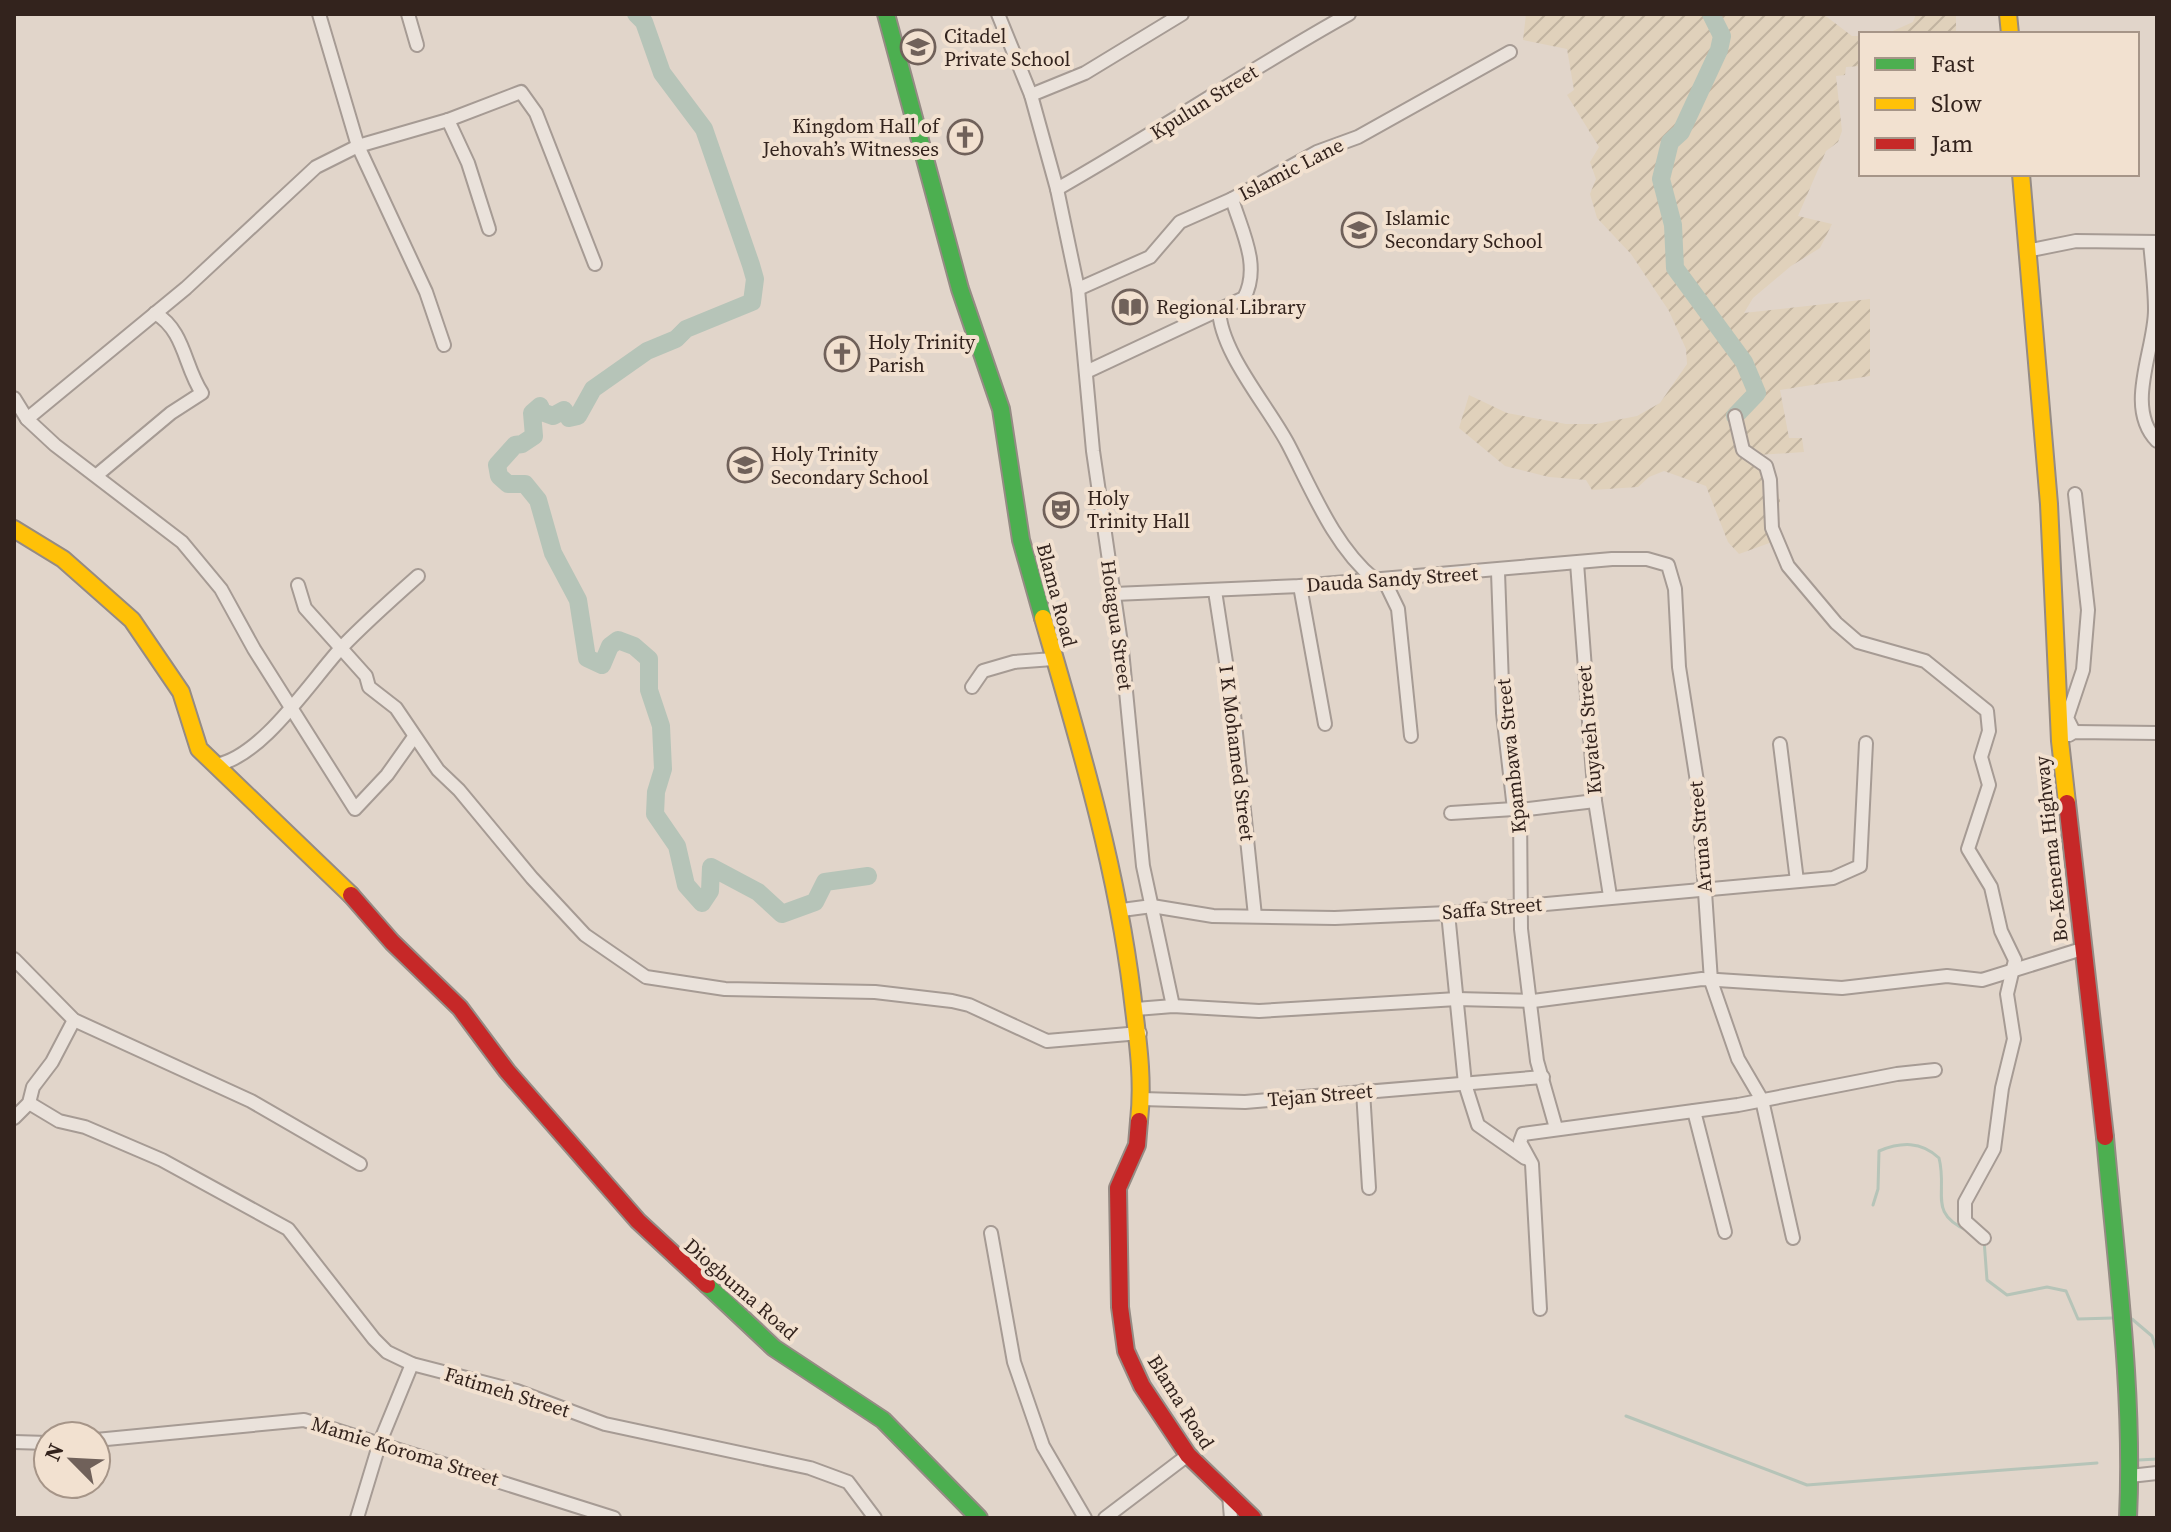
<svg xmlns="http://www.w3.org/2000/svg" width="2171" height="1532" font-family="'Source Serif 4',serif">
<defs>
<pattern id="farmland-furrows" width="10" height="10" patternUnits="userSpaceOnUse" patternTransform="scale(2)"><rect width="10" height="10" fill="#e0d1bb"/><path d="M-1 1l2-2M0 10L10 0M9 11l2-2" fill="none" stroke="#c1b3a0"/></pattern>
</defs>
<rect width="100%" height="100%" fill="#e1d5ca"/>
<g fill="url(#farmland-furrows)">
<path d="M1526 14H1823L1852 36H1861V66L1846 67 1845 75 1836 76 1842 131 1838 142 1826 151 1798 216 1832 224 1820 248 1791 266 1753 298 1744 313 1870 299V376L1780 390 1789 438H1802L1804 452 1759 455 1775 477 1780 501 1775 541 1739 554 1728 542 1706 486 1664 471 1649 477 1638 487 1592 490 1586 480 1549 477 1505 466 1459 428 1469 395 1507 413 1566 424H1596L1637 416 1660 403 1687 364 1686 349 1669 311 1631 254 1597 218 1590 194 1596 179 1590 162 1599 147 1567 95 1574 90 1567 49 1523 40Z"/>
<path d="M1916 14H1956V34H1886L1913 22Z"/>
</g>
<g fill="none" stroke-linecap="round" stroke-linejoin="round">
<g stroke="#b6c4b8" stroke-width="3">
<path d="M1873 1205 1878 1189 1879 1151C1901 1142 1921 1141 1939 1158 1948 1193 1927 1213 1968 1231"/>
<path d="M1984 1240 1987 1280 2007 1295 2047 1287 2066 1291 2078 1319 2113 1318"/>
<path d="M2132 1319 2152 1336 2157 1351"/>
<path d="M1626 1416 1807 1485 2097 1463"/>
<path d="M2139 1460 2157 1459"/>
</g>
<g stroke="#b6c4b8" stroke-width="18">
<path d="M636 14 644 22 662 73 704 129 751 265 755 279 752 302 686 329 676 339 647 351 593 389 578 416 569 418 564 410 553 416 542 412 540 406 532 413 534 436 522 444 515 445 497 465 499 476 508 484H525L538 500 553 553 578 600 587 658 602 665 610 646 618 640 634 646 649 659V690L661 726 663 769 656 792 655 814 677 846 686 885 702 903 710 891 711 867 758 892 782 914 815 902 825 882 868 876"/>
<path d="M1711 14 1722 36 1719 50 1681 132 1670 142 1661 179 1673 225 1675 268 1744 362 1757 393 1735 416"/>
</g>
<g stroke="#a69b94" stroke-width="16">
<g id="street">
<path d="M319 14 358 146 426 292 444 345"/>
<path d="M408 14 417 45"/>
<path d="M998 14 1031 95 1057 189 1078 289 1093 451 1122 650 1143 866 1173 1006"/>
<path d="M1031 95 1085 73 1182 14"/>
<path d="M448 120 468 163 489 229"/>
<path d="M1057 189C1156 133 1250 69 1349 14"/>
<path d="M2150 242C2152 265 2155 288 2155 310 2155 350 2124 407 2157 441"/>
<path d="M2026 251 2076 241 2157 242"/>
<path d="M1078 289 1150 257 1180 222 1232 199 1317 152 1358 137 1510 52"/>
<path d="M1219 309C1220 352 1268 406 1288 444 1312 490 1334 546 1374 579"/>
<path d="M1086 372 1244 298C1261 266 1242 232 1232 199"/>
<path d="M14 398 27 419 55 445 182 542 221 589 254 649 355 809 387 775 414 737"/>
<path d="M1735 416 1743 450 1766 466 1770 480 1772 528 1788 566 1836 623 1858 642 1925 661 1987 711 1989 731 1981 757 1989 785 1968 849 1991 887 2001 931 2015 960 2007 994 2014 1039 2002 1088 1994 1149 1965 1202V1221L1984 1238"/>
<path d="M27 419 186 288 316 167 358 146 448 120 521 92 536 113 595 264"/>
<path d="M97 475 171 413 202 393C184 366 185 331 155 313"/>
<path d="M1577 563 1595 801 1610 896"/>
<path d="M1498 572 1503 713 1514 809 1520 810 1521 929 1537 1061 1556 1128"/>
<path d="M1384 580 1398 609 1411 736"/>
<path d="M298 585 305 608 366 676 369 687 396 708 438 770 459 790 532 878 585 935 646 977 725 989 875 992 952 1001 969 1005 1047 1041 1140 1033"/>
<path d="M1300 586 1325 724"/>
<path d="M1215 591 1234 714 1255 916"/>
<path d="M1114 594 1300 586 1612 559H1647L1668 565 1675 589 1679 667 1698 788 1711 981 1738 1059 1762 1100 1793 1238"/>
<path d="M972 687 983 671 1014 662 1053 659"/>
<path d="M2074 732 2067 718 2083 670 2088 610 2075 494"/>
<path d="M2069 735 2074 732 2157 733"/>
<path d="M1780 744 1797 881"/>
<path d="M215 765C261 758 310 682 341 648 365 623 392 599 418 576"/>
<path d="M1520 810 1595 801"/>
<path d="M1451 813 1514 809"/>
<path d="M1122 910 1152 906 1213 916 1335 918 1448 913 1833 878 1860 866 1866 743"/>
<path d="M1448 913 1465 1084 1478 1125 1525 1158"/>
<path d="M14 959 74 1020 251 1101 360 1164"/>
<path d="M1136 1009 1173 1006 1259 1011 1457 999 1533 1001 1702 979 1842 988 1947 976 1982 980 2082 949"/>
<path d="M1363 1091 1369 1188"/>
<path d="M1142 1099 1245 1102 1543 1077"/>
<path d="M29 1103 59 1121 85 1127 162 1160 288 1229 374 1339 387 1352 412 1364 517 1391 605 1424 810 1468 848 1482 875 1518"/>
<path d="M1694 1111 1725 1232"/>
<path d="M14 1118 29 1103 33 1087 52 1062 74 1020"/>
<path d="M991 1233 1014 1362 1043 1446 1085 1518"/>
<path d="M1540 1309 1532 1164 1520 1142 1523 1134 1738 1105 1897 1074 1935 1070"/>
<path d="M96 1440 304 1420 614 1518"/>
<path d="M14 1442 48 1443"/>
<path d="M2130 1476 2157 1473"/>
<path d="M1229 1495 1231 1518"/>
<path d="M357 1518 380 1442 412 1364"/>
<path d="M1105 1518 1188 1455"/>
</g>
</g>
<g stroke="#958b84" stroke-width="20">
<g id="fast">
<path d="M886 14 960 289 1001 409 1021 540 1043 618"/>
<path d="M2105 1137C2116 1263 2134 1391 2128 1518"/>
<path d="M707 1285 774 1348 883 1420 979 1518"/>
</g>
</g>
<g stroke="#958b84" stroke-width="20">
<g id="slow">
<path d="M2008 14 2010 34"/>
<path d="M2021 174 2049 504 2060 741 2067 803"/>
<path d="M14 529 63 559 132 620 181 692 199 749 351 895"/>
<path d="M1043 618C1079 742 1116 864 1132 993 1137 1036 1144 1077 1139 1121"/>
</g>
</g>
<g stroke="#958b84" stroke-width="20">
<g id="jam">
<path d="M2067 803 2105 1137"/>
<path d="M351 895 392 942 460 1008 507 1071 638 1221 707 1285"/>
<path d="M1139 1121 1137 1145 1118 1188 1120 1307 1126 1351 1142 1386 1188 1455 1253 1518"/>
</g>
</g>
<use href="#street" stroke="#eae2db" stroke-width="12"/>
<use href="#fast" stroke="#4caf50" stroke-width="16"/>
<use href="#slow" stroke="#ffc107" stroke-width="16"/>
<use href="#jam" stroke="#c62828" stroke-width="16"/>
</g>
<defs>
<g id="school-ring" transform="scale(1.8)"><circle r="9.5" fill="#f2e1d0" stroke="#70615a" stroke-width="1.5"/><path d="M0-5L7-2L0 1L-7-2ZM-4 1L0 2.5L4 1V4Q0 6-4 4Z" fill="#70615a"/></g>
<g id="church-ring" transform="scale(1.8)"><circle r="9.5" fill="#f2e1d0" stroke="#70615a" stroke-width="1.5"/><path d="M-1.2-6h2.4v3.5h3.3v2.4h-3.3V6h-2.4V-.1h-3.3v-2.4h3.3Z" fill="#70615a"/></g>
<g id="library-ring" transform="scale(1.8)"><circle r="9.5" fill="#f2e1d0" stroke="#70615a" stroke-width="1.5"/><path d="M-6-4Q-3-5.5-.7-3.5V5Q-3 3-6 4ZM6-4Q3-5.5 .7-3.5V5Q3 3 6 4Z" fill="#70615a"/></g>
<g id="theatre-ring" transform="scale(1.8)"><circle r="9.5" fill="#f2e1d0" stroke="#70615a" stroke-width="1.5"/><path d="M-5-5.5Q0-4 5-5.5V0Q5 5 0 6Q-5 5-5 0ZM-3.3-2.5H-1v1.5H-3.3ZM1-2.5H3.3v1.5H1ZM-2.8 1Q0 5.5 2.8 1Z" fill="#70615a"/></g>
</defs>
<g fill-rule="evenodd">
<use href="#school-ring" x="918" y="47"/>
<use href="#church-ring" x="965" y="137"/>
<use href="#school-ring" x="1359" y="230"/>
<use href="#library-ring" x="1130" y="307"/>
<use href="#church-ring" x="842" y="354"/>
<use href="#school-ring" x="745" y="465"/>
<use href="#theatre-ring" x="1061" y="510"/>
</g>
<g text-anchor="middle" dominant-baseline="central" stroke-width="8" stroke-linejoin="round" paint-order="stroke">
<g font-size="20" fill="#33231d" stroke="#f2e1d0" text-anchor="start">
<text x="944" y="36">Citadel<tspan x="944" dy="23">Private School</tspan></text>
<text x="939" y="126" text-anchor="end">Kingdom Hall of<tspan x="939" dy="23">Jehovah’s Witnesses</tspan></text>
<text x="1385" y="218">Islamic<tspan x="1385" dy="23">Secondary School</tspan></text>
<text x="1156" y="307">Regional Library</text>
<text x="868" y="342">Holy Trinity<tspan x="868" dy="23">Parish</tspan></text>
<text x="771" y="454">Holy Trinity<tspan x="771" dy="23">Secondary School</tspan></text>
<text x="1087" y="498">Holy<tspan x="1087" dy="23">Trinity Hall</tspan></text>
</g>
<g font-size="20" fill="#33231d" stroke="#f2e1d0">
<text transform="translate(1204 102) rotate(-32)">Kpulun Street</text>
<text transform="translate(1291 169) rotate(-27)">Islamic Lane</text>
<text transform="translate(1392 579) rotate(-4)">Dauda Sandy Street</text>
<text transform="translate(1057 595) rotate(75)">Blama Road</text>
<text transform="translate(1117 625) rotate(82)">Hotagua Street</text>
<text transform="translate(1589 730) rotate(-95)">Kuyateh Street</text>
<text transform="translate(1237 753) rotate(83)">I K Mohamed Street</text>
<text transform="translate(1511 756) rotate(-96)">Kpambawa Street</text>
<text transform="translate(1700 837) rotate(-95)">Aruna Street</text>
<text transform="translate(2051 849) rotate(-96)">Bo-Kenema Highway</text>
<text transform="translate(1492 908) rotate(-5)">Saffa Street</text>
<text transform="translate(1320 1095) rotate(-5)">Tejan Street</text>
<text transform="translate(741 1289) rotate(41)">Diogbuma Road</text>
<text transform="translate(507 1392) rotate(17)">Fatimeh Street</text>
<text transform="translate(1181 1402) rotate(58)">Blama Road</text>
<text transform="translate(405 1451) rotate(17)">Mamie Koroma Street</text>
</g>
</g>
<rect width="2171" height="1532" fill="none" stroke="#33231d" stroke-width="32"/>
<rect x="1859" y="32" width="280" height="144" fill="#f2e1d0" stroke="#a69588" stroke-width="2"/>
<rect x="1875" y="58" width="40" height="12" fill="#4caf50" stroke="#a69588" stroke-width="2"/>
<text x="1931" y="72" font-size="24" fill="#33231d">Fast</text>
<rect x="1875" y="98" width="40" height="12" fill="#ffc107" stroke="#a69588" stroke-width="2"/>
<text x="1931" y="112" font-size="24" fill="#33231d">Slow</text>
<rect x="1875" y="138" width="40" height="12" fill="#c62828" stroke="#a69588" stroke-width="2"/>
<text x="1931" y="152" font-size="24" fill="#33231d">Jam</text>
<g transform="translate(72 1460) rotate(294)"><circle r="38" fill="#f2e1d0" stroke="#a69588" stroke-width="2"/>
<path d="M0-6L14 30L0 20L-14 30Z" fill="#70615a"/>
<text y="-12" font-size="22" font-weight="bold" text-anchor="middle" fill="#33231d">N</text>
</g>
</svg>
